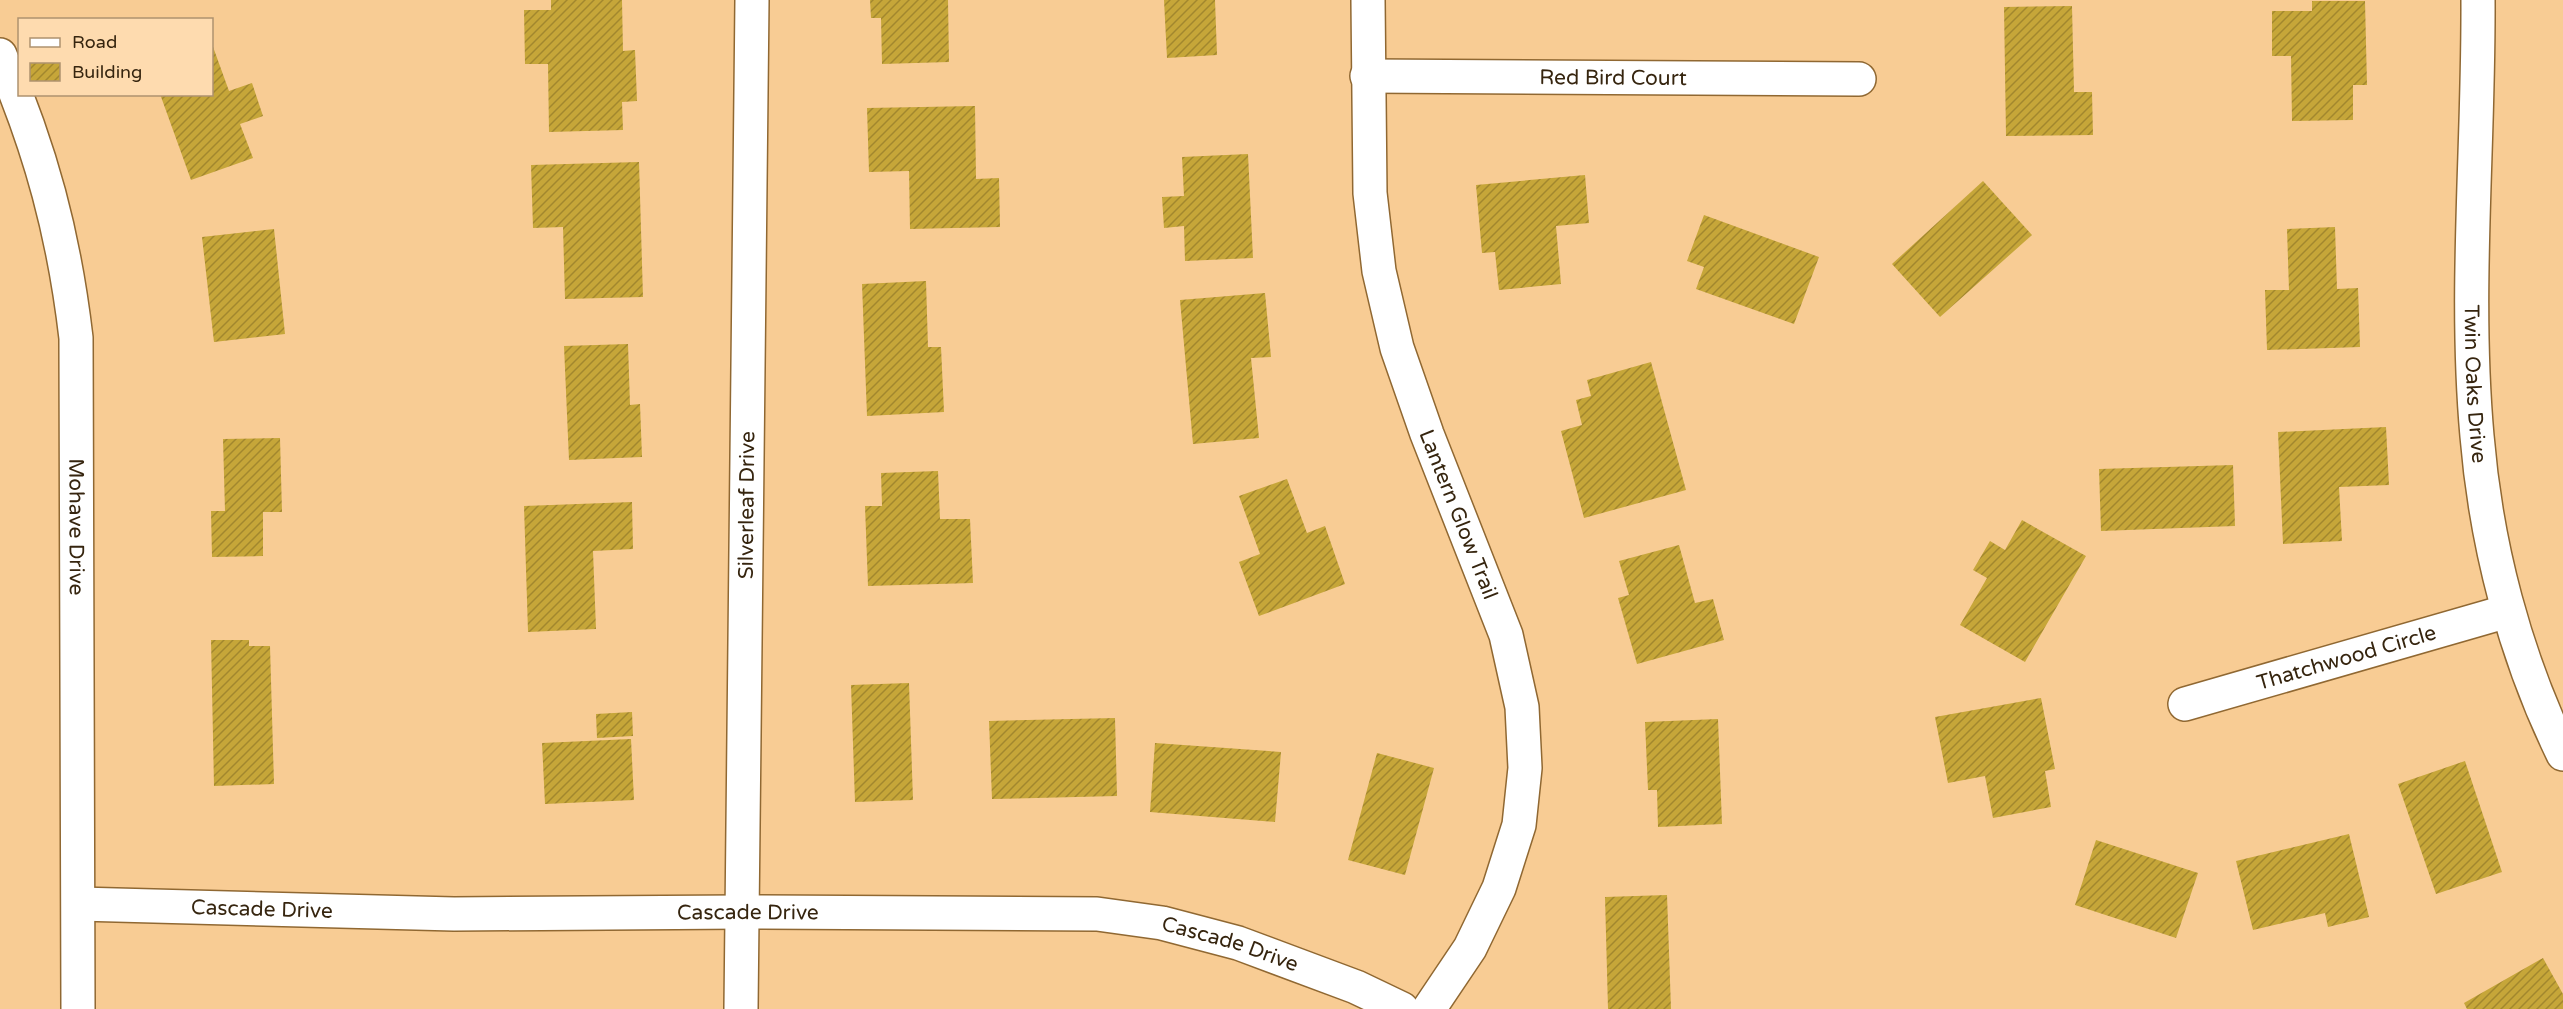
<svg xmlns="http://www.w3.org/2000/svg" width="2563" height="1009" font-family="'Varela Round',sans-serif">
<defs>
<pattern id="building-hatch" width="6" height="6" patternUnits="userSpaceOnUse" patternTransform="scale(1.5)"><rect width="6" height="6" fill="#c6a639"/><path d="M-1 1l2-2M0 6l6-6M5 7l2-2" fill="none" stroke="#a2872e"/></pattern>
</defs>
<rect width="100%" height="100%" fill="#f8cc94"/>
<g fill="url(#building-hatch)">
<path d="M551 0H622L623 51 635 50 637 101 622 102 623 130 549 132 548 64H525L524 10H551Z"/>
<path d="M870 0H948L949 62 882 64 881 18H871Z"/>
<path d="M1164 0H1215L1217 55 1167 58Z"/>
<path d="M2312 1H2365L2367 85H2353V120L2292 121 2291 56H2272V11H2312Z"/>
<path d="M2072 6 2074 92H2092L2093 135 2006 136 2004 7Z"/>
<path d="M212 44 229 91 252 83 263 116 240 124 253 158 191 180 160 94H212Z"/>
<path d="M975 106 976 179 999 178 1000 227 910 229 909 171 869 172 867 108Z"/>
<path d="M1248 154 1253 258 1185 261 1184 226 1164 228 1162 197 1184 196 1182 157Z"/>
<path d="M639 162 643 297 565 299 563 227 533 228 531 165Z"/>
<path d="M1585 175 1589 223 1556 226 1561 284 1499 290 1495 252 1482 253 1476 185Z"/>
<path d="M1983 181 2032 235 1940 317 1892 264Z"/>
<path d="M1704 215 1819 257 1794 324 1696 289 1704 267 1687 261Z"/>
<path d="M2335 227 2337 289 2358 288 2360 347 2267 350 2265 290H2289L2287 229Z"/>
<path d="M274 229 285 334 214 342 202 237Z"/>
<path d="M926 281 928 347H941L944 412 867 416 862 284Z"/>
<path d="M1265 293 1271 357 1251 358 1259 438 1193 444 1180 300Z"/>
<path d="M628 344 630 405 640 404 642 457 569 460 564 346Z"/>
<path d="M1651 362 1686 490 1584 518 1561 431 1582 425 1576 400 1591 396 1587 380Z"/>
<path d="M2386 427 2389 485 2339 487 2342 541 2283 544 2278 432Z"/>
<path d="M280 438 282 512H263V556L212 557 211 511H225L223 439Z"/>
<path d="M2233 465 2235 526 2101 531 2099 469Z"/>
<path d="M938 471 940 519H970L973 583 868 586 865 506H882L881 473Z"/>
<path d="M1287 479 1307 533 1325 526 1345 584 1259 616 1239 562 1260 554 1239 496Z"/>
<path d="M632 502 633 549 593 551 596 629 528 632 524 506Z"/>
<path d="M2022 520 2086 556 2025 662 1960 625 1987 578 1973 570 1990 541 2005 550Z"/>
<path d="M1679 545 1695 603 1713 599 1724 640 1637 664 1618 598 1629 595 1619 561Z"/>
<path d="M211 640H249V646H270L274 784 214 786Z"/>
<path d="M909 683 913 800 855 802 851 685Z"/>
<path d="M2041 698 2055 769 2045 771 2051 807 1993 818 1985 776 1948 783 1935 717Z"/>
<path d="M632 712 633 736 597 738 596 714Z"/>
<path d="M1115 718 1117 796 992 799 989 721Z"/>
<path d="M1718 719 1722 824 1658 827 1657 790H1648L1645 722Z"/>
<path d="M631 739 634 800 545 804 542 743Z"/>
<path d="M1155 743 1281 752 1275 822 1150 812Z"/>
<path d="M1377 753 1434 768 1405 875 1348 860Z"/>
<path d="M2465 761 2502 872 2436 894 2398 784Z"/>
<path d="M2349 834 2369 917 2328 927 2325 913 2253 930 2236 861Z"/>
<path d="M2096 840 2198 873 2176 938 2075 905Z"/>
<path d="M1667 895 1671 1009H1608L1605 897Z"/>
<path d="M2543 958 2563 994V1009H2467L2464 1003Z"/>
</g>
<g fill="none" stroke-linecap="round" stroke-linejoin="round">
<g stroke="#906832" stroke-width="36">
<g id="minor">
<path id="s1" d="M1368 0 1370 193 1379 271 1397 348 1427 434 1506 635 1522 707 1525 768 1519 825 1499 888 1470 948 1429 1009"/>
<path id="s2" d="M2478 0C2479 145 2464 291 2477 436 2486 545 2515 656 2563 754"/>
<path id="s3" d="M0 55C41 150 64 235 76 338L78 1009"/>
<path id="s4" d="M1367 76 1859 79"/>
<path id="s5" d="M2185 704 2508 611"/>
<path id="s6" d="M79 904 454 914 742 912 1097 914 1162 923 1238 943 1356 987 1402 1009"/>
<path id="s7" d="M741 1009 752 0"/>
</g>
</g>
<use href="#minor" stroke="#fff" stroke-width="33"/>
</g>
<g text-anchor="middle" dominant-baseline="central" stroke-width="4.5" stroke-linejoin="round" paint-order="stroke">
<g font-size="21" fill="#36250f" stroke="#fedbaf">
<text stroke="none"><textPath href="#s4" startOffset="246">Red Bird Court</textPath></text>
<text stroke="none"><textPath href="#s2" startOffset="384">Twin Oaks Drive</textPath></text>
<text stroke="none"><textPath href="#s7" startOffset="504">Silverleaf Drive</textPath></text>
<text stroke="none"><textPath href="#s1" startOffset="528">Lantern Glow Trail</textPath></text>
<text stroke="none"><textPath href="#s3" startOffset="483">Mohave Drive</textPath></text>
<text stroke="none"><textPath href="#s5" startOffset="168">Thatchwood Circle</textPath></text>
<text stroke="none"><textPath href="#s6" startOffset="183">Cascade Drive</textPath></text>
<text stroke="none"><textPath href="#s6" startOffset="669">Cascade Drive</textPath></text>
<text stroke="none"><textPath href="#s6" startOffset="1155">Cascade Drive</textPath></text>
</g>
</g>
<rect x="18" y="18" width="195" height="78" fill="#fedbaf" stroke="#ae926f" stroke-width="1.5"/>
<rect x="30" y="38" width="30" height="9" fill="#ffffff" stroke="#ae926f" stroke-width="1.5"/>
<text x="72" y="48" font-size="18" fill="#36250f">Road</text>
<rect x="30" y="63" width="30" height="18" fill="url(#building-hatch)" stroke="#ae926f" stroke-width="1.5"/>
<text x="72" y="78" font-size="18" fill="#36250f">Building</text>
</svg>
